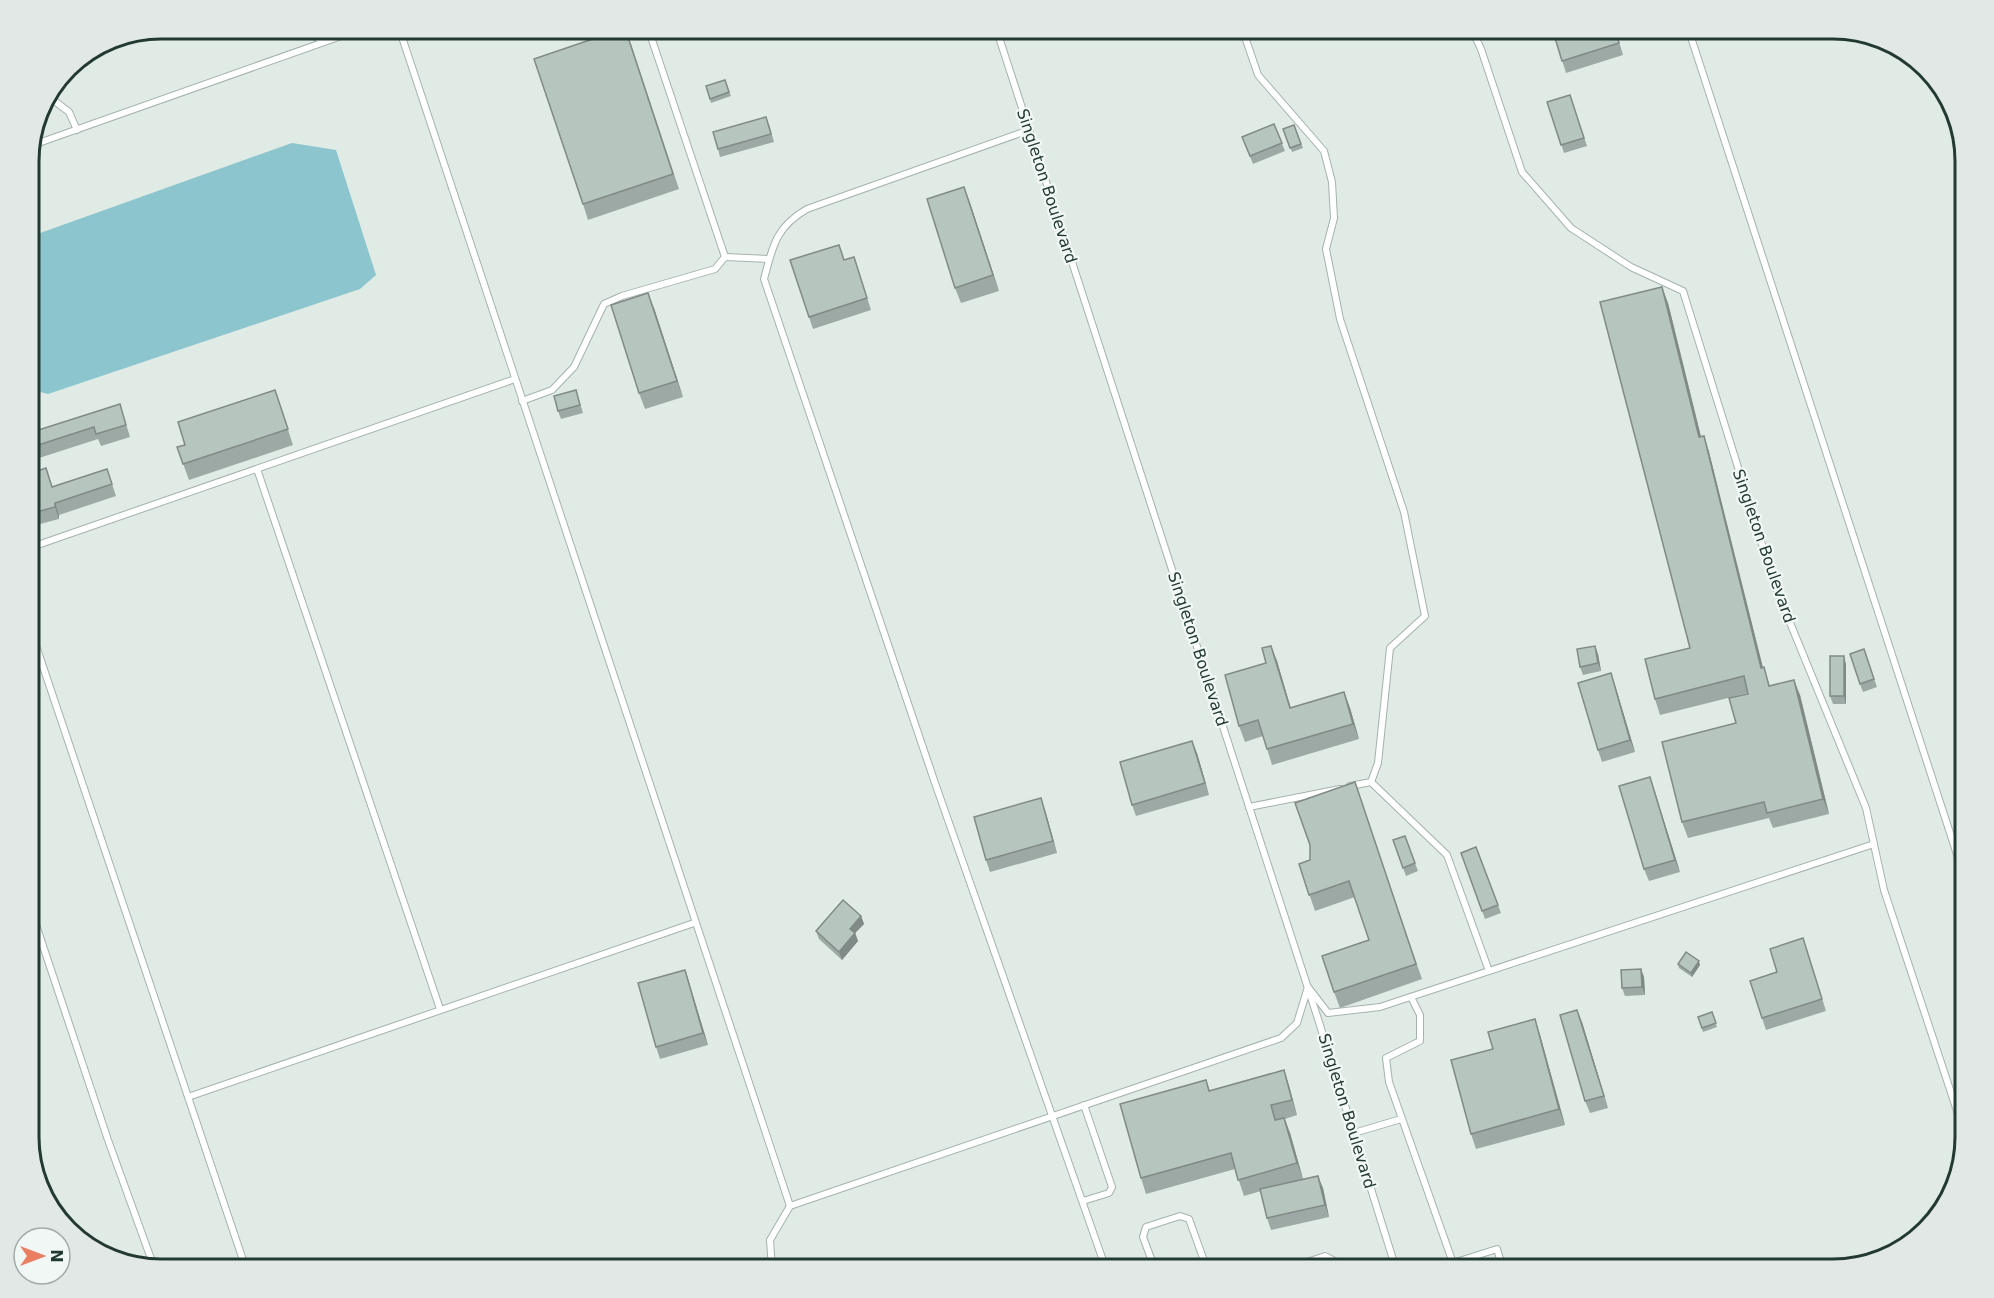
<svg xmlns="http://www.w3.org/2000/svg" width="1994" height="1298" font-family="'DejaVu Sans',sans-serif">
<rect width="100%" height="100%" fill="#e1ebe6"/>
<path fill="#8cc5cd" d="M292 143 336 150 376 275 360 289 48 394 29 389V237Z"/>
<g fill="none" stroke-linecap="round" stroke-linejoin="round">
<g stroke="#a4b2ad" stroke-width="8">
<g id="service">
<path d="M292 28 318 38 332 39"/>
<path d="M399 28 790 1206"/>
<path d="M996 28 1318 1019 1396 1269"/>
<path d="M1242 28 1258 75 1324 151 1332 182 1334 218 1326 249 1340 319 1404 512 1425 616 1390 648 1378 763 1371 782 1350 786"/>
<path d="M1471 28 1481 49 1522 172 1571 228 1631 267 1683 291 1775 586 1866 808 1884 890 1965 1135"/>
<path d="M1688 28 1965 879"/>
<path d="M48 96 69 112 77 130"/>
<path d="M1029 130 807 209C776 227 773 245 764 279L935 783 1106 1269"/>
<path d="M30 146 364 28"/>
<path d="M725 257 769 259"/>
<path d="M522 401 552 390 574 367 604 304 622 296 715 269 725 257 648 28"/>
<path d="M257 469 440 1009"/>
<path d="M29 548 515 379"/>
<path d="M29 625 246 1269"/>
<path d="M1371 782 1447 855 1489 971"/>
<path d="M1249 807 1340 789"/>
<path d="M29 904 108 1140 154 1267"/>
<path d="M1411 997 1420 1015V1041L1386 1058 1389 1082 1453 1263"/>
<path d="M188 1097 694 923"/>
<path d="M1354 1133 1401 1119"/>
<path d="M1083 1201 1109 1193 1112 1187 1084 1105"/>
<path d="M772 1269 770 1240 790 1206 1281 1038 1297 1023 1308 987 1328 1013 1380 1007 1874 844"/>
<path d="M1155 1269 1143 1237 1146 1227 1180 1216 1189 1219 1207 1269"/>
<path d="M1286 1269 1325 1256 1340 1264 1342 1269"/>
<path d="M1434 1269 1497 1249 1503 1269"/>
</g>
</g>
<use href="#service" stroke="#fff" stroke-width="6"/>
</g>
<g fill="#9da9a4">
<path d="M1552 28H1615L1623 55 1566 73Z"/>
<path d="M631 44 679 189 588 220 583 204Z"/>
<path d="M725 80 731 96 711 103 706 86Z"/>
<path d="M1570 95 1587 146 1564 153 1547 102Z"/>
<path d="M769 124 774 142 720 157 718 149Z"/>
<path d="M1274 124 1285 151 1253 164 1242 137Z"/>
<path d="M1294 125 1303 148 1292 152 1283 129Z"/>
<path d="M970 203 999 291 961 303 955 288Z"/>
<path d="M844 260 858 269 871 310 813 329 809 317Z"/>
<path d="M1668 303 1701 437 1704 436 1709 452 1763 668 1770 686 1800 695 1829 814 1773 828 1769 818 1688 838 1682 822 1736 723 1748 694V693L1660 715 1655 699 1690 648Z"/>
<path d="M654 308 683 397 645 409 639 393Z"/>
<path d="M275 390 293 445 189 480 177 447 185 445Z"/>
<path d="M576 390 583 413 561 419 558 411Z"/>
<path d="M120 404 130 437 101 446 98 439 36 459 32 447Z"/>
<path d="M107 469 116 496 59 515V519L29 527V474L52 487Z"/>
<path d="M1271 646 1277 661 1291 708 1344 692 1350 708 1359 739 1272 765 1263 736 1245 742 1239 726 1266 663Z"/>
<path d="M1864 649 1877 687 1863 692 1860 684Z"/>
<path d="M1598 654 1601 671 1583 675 1580 667Z"/>
<path d="M1846 664V704H1833L1830 696Z"/>
<path d="M1611 673 1635 752 1602 762 1598 750Z"/>
<path d="M1197 753 1209 795 1136 816 1132 805Z"/>
<path d="M1650 777 1680 872 1649 881 1644 869Z"/>
<path d="M1360 798 1422 979 1340 1008 1334 992 1369 940 1355 897 1315 911 1299 864 1310 860Z"/>
<path d="M1045 810 1057 853 990 872 986 860Z"/>
<path d="M1405 836 1418 871 1406 876 1393 840Z"/>
<path d="M1476 847 1501 913 1485 919 1461 853Z"/>
<path d="M861 916 864 924 855 933 858 941 842 960 819 939 816 931Z"/>
<path d="M1807 950 1826 1011 1766 1030 1762 1018 1777 972Z"/>
<path d="M1678 964 1700 965 1692 977 1679 968Z"/>
<path d="M1641 969 1644 977 1645 995 1625 996 1622 988Z"/>
<path d="M685 970 708 1045 660 1059 656 1047Z"/>
<path d="M1712 1012 1717 1027 1703 1032 1698 1017Z"/>
<path d="M1582 1022 1608 1108 1590 1113 1585 1101Z"/>
<path d="M1540 1035 1565 1125 1476 1149 1471 1134Z"/>
<path d="M1284 1070 1289 1086 1297 1115 1285 1119 1290 1133 1303 1179 1323 1188 1329 1217 1271 1230 1267 1218 1261 1191 1244 1196 1235 1169 1146 1194 1141 1178 1206 1080 1210 1091Z"/>
</g>
<g fill="#808a86">
<path d="M964 187 970 203 999 291 993 275Z"/>
<path d="M1662 287 1668 303 1705 453 1699 437Z"/>
<path d="M648 293 654 308 683 397 677 381Z"/>
<path d="M1704 436 1709 452 1767 684 1761 668Z"/>
<path d="M55 503 59 515V519L55 507Z"/>
<path d="M1271 646 1277 661 1295 724 1290 708Z"/>
<path d="M1595 646 1598 654 1601 671 1598 663Z"/>
<path d="M1844 656 1846 664V704L1844 696Z"/>
<path d="M1611 673 1615 685 1635 752 1630 740Z"/>
<path d="M1794 680 1800 695 1829 814 1823 799Z"/>
<path d="M1344 692 1350 708 1359 739 1353 724Z"/>
<path d="M1192 741 1197 753 1209 795 1205 783Z"/>
<path d="M1650 777 1654 789 1680 872 1675 860Z"/>
<path d="M1041 798 1045 810 1057 853 1053 841Z"/>
<path d="M861 916 864 924 855 933 858 941 842 960 839 952 850 929Z"/>
<path d="M1699 961 1700 965 1692 977 1691 973Z"/>
<path d="M1641 969 1644 977 1645 995 1642 987Z"/>
<path d="M685 970 689 982 708 1045 703 1033Z"/>
<path d="M1577 1010 1582 1022 1608 1108 1604 1096Z"/>
<path d="M1535 1019 1540 1035 1565 1125 1559 1109Z"/>
<path d="M1284 1070 1289 1086 1297 1115 1292 1100Z"/>
<path d="M1284 1118 1290 1133 1303 1179 1297 1163Z"/>
<path d="M1318 1176 1323 1188 1329 1217 1325 1205Z"/>
</g>
<g fill="#b7c5bf" stroke="#808a86" stroke-width="1.5">
<path d="M625 28 673 174 583 204 534 59Z"/>
<path d="M1552 28H1615L1619 43 1562 61Z"/>
<path d="M725 80 729 92 710 99 706 86Z"/>
<path d="M1570 95 1584 138 1561 145 1547 102Z"/>
<path d="M766 117 771 134 718 149 713 132Z"/>
<path d="M1274 124 1282 143 1250 156 1242 137Z"/>
<path d="M1294 125 1301 144 1290 148 1283 129Z"/>
<path d="M964 187 993 275 955 288 927 199Z"/>
<path d="M839 245 844 260 854 257 867 298 809 317 790 260Z"/>
<path d="M1662 287 1699 437 1704 436 1761 668 1764 667 1769 686 1794 680 1823 799 1767 813 1764 802 1682 822 1662 742 1736 723 1729 698 1748 694 1744 676 1655 699 1645 659 1690 648 1600 302Z"/>
<path d="M648 293 677 381 639 393 611 305Z"/>
<path d="M275 390 288 429 183 464 177 447 185 445 178 422Z"/>
<path d="M576 390 580 405 558 411 554 396Z"/>
<path d="M120 404 126 425 96 434 94 427 32 447 29 433Z"/>
<path d="M46 468 52 487 107 469 112 484 55 503V507L29 514V474Z"/>
<path d="M1271 646 1290 708 1344 692 1353 724 1267 749 1258 720 1239 726 1225 675 1266 663 1262 648Z"/>
<path d="M1595 646 1598 663 1580 667 1577 649Z"/>
<path d="M1864 649 1874 679 1860 684 1850 654Z"/>
<rect x="1830" y="656" width="14" height="40"/>
<path d="M1611 673 1630 740 1598 750 1578 683Z"/>
<path d="M1192 741 1205 783 1132 805 1120 762Z"/>
<path d="M1650 777 1675 860 1644 869 1619 786Z"/>
<path d="M1355 782 1416 964 1334 992 1322 956 1369 940 1349 881 1309 895 1299 864 1310 860V845L1295 803Z"/>
<path d="M1041 798 1053 841 986 860 974 817Z"/>
<path d="M1405 836 1415 863 1403 868 1393 840Z"/>
<path d="M1476 847 1498 905 1482 911 1461 853Z"/>
<path d="M843 900 861 916 850 929 855 933 839 952 816 931Z"/>
<path d="M1803 938 1822 999 1762 1018 1750 981 1777 972 1770 949Z"/>
<path d="M1686 952 1699 961 1691 973 1678 964Z"/>
<path d="M1641 969 1642 987 1622 988 1621 970Z"/>
<path d="M685 970 703 1033 656 1047 638 983Z"/>
<path d="M1577 1010 1604 1096 1585 1101 1560 1015Z"/>
<path d="M1712 1012 1716 1023 1702 1028 1698 1017Z"/>
<path d="M1535 1019 1559 1109 1471 1134 1451 1060 1493 1049 1488 1032Z"/>
<path d="M1284 1070 1292 1100 1271 1105 1275 1120 1284 1118 1297 1163 1238 1180 1231 1153 1141 1178 1120 1104 1206 1080 1209 1091Z"/>
<path d="M1318 1176 1325 1205 1267 1218 1260 1189Z"/>
</g>
<g text-anchor="middle" dominant-baseline="central" stroke-width="4.5" stroke-linejoin="round" paint-order="stroke">
<g font-size="16" fill="#233a33" stroke="#f1f7f4">
<text transform="translate(1047 186) rotate(72)">Singleton Boulevard</text>
<text transform="translate(1764 546) rotate(71)">Singleton Boulevard</text>
<text transform="translate(1198 649) rotate(72)">Singleton Boulevard</text>
<text transform="translate(1347 1111) rotate(73)">Singleton Boulevard</text>
</g>
</g>
<path d="M0 0H1994V1298H0ZM161 39H1833A122 122 0 0 1 1955 161V1137A122 122 0 0 1 1833 1259H161A122 122 0 0 1 39 1137V161A122 122 0 0 1 161 39Z" fill="#e1e8e5" fill-rule="evenodd"/>
<path fill="none" stroke="#233a33" stroke-width="3" d="M161 39H1833A122 122 0 0 1 1955 161V1137A122 122 0 0 1 1833 1259H161A122 122 0 0 1 39 1137V161A122 122 0 0 1 161 39Z"/>
<g transform="translate(42 1256) rotate(90)"><circle r="28" fill="#f1f7f4" stroke="#9faba7" stroke-width="1.5"/>
<path d="M0-4.5L10 22L0 15L-10 22Z" fill="#e97e61"/>
<text y="-9" font-size="16" font-weight="bold" text-anchor="middle" fill="#233a33">N</text>
</g>
</svg>
